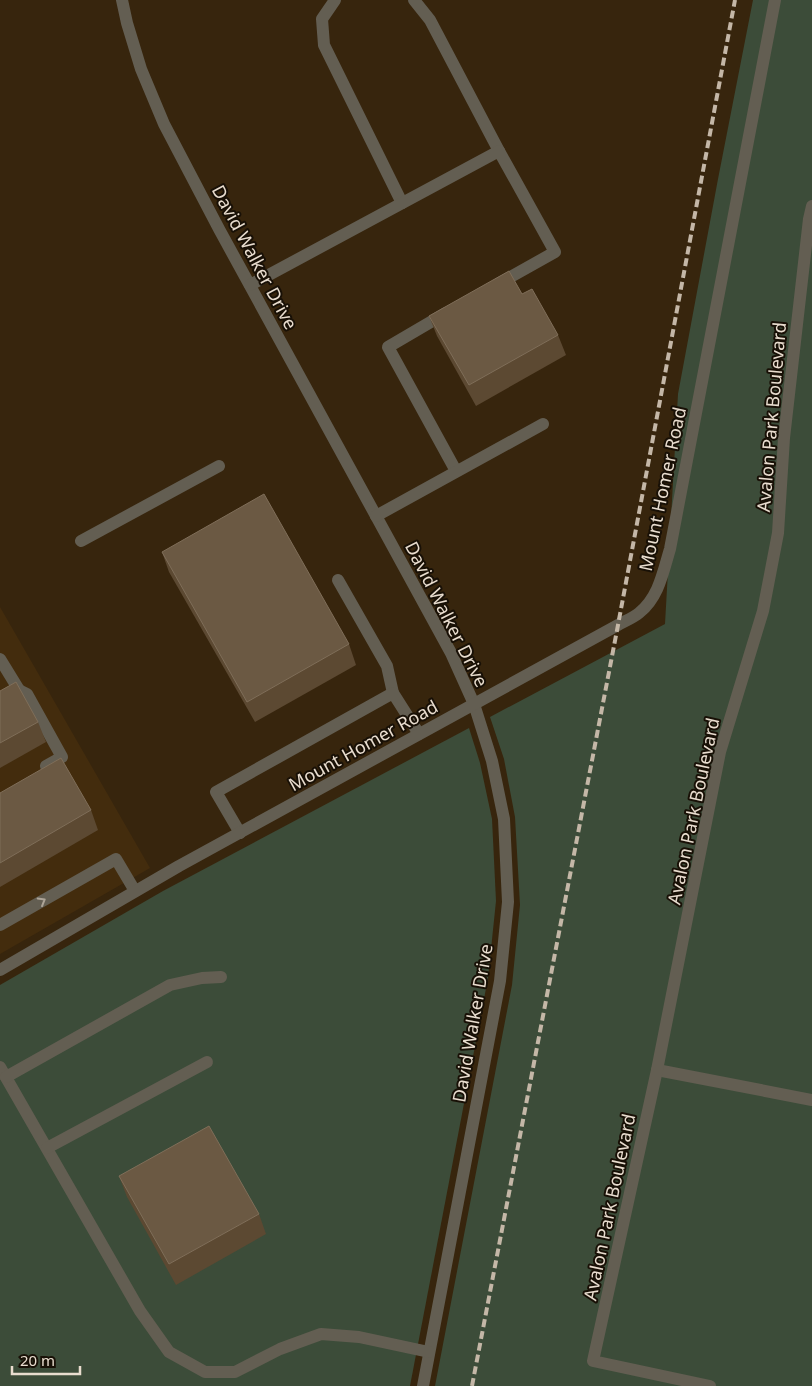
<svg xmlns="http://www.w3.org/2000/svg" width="812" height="1386" font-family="'Noto Sans',sans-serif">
<rect width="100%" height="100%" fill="#37250d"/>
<path fill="#432c0d" d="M0 607 150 868 0 954Z"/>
<g fill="#3c4c39">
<path d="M753 0H812V1386H435L512 985 520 905 515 817 504 759 490 717 665 624 678 394 718 179Z"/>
<path d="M469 728 480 763 492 819 496 901 488 978 410 1386H0V985L163 891Z"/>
</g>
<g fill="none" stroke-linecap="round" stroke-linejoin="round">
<g stroke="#635e52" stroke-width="12">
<path d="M122 0 127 23 141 69 164 124 219 229 451 653 474 704 492 761 504 819 508 902 500 981 423 1386"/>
<path d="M335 0 322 19 324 45 402 203"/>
<path d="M414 0 430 20 499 151"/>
<path d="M250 285 499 151 555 252 498 284"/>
<path d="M446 313 388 347 456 471"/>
<path d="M376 516 543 424"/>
<path d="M81 541 219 466"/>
<path d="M338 580 387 666 393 693"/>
<path d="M0 659 19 690 0 701"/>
<path d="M19 690 27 694 62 757 46 766"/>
<path d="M240 833 216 792 393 693 419 734"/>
<path d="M0 925 116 859 135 891"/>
<path d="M0 970 179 866 618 625C625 621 633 618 639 613 659 597 663 572 670 549L775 0"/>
<path d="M0 1067 140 1311 169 1352 205 1372H235L280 1349 321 1334 359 1337 429 1352"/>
<path d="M657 1070 812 1100"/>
<path d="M6 1077 170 985 202 978 221 977"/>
<path d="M47 1148 207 1062"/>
<path d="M710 1386 593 1361 657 1070 720 752 763 611 778 533 784 438 809 219 812 206"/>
</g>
<path stroke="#c4b7a7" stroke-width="4" stroke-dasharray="8 4" stroke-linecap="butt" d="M472 1386 618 625 735 0"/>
</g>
<g fill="#5c4932">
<path d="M522 294 558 335 566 355 476 406 437 336 429 316Z"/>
<path d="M162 552 349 644 356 665 255 722 169 572Z"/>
<path d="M0 691 38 722 46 742 0 768Z"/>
<path d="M0 793 91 810 98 830 0 887Z"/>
<path d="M119 1176 259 1214 266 1234 176 1285 127 1197Z"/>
</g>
<g fill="#6b5943" stroke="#7f6e59">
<path d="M509 271 522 294 532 289 558 335 469 385 429 316Z"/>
<path d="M264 494 349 644 247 702 162 552Z"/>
<path d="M16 682 38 722 0 743V691Z"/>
<path d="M61 758 91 810 0 863V793Z"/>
<path d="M209 1126 259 1214 169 1264 119 1176Z"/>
</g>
<defs><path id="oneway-chevron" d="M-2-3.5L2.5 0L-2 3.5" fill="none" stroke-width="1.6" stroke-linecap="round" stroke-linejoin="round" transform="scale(1.25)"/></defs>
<use stroke="#ada497" href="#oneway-chevron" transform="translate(42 901) rotate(-30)"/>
<g text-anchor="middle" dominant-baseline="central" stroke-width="4" stroke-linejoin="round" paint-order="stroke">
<g font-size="18" fill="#e9ddcf" stroke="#181006">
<text transform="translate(255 257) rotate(62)">David Walker Drive</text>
<text transform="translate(771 417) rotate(-85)">Avalon Park Boulevard</text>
<text transform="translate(662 489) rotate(-78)">Mount Homer Road</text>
<text transform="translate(447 614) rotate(63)">David Walker Drive</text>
<text transform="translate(363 745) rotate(-29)">Mount Homer Road</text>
<text transform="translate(693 811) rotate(-78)">Avalon Park Boulevard</text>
<text transform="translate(472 1023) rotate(-80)">David Walker Drive</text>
<text transform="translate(609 1207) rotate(-78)">Avalon Park Boulevard</text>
</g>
</g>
<path d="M12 1366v8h68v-8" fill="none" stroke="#e9ddcf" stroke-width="2.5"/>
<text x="20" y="1366" font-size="15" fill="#e9ddcf" stroke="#181006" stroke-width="4" paint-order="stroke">20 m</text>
</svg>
